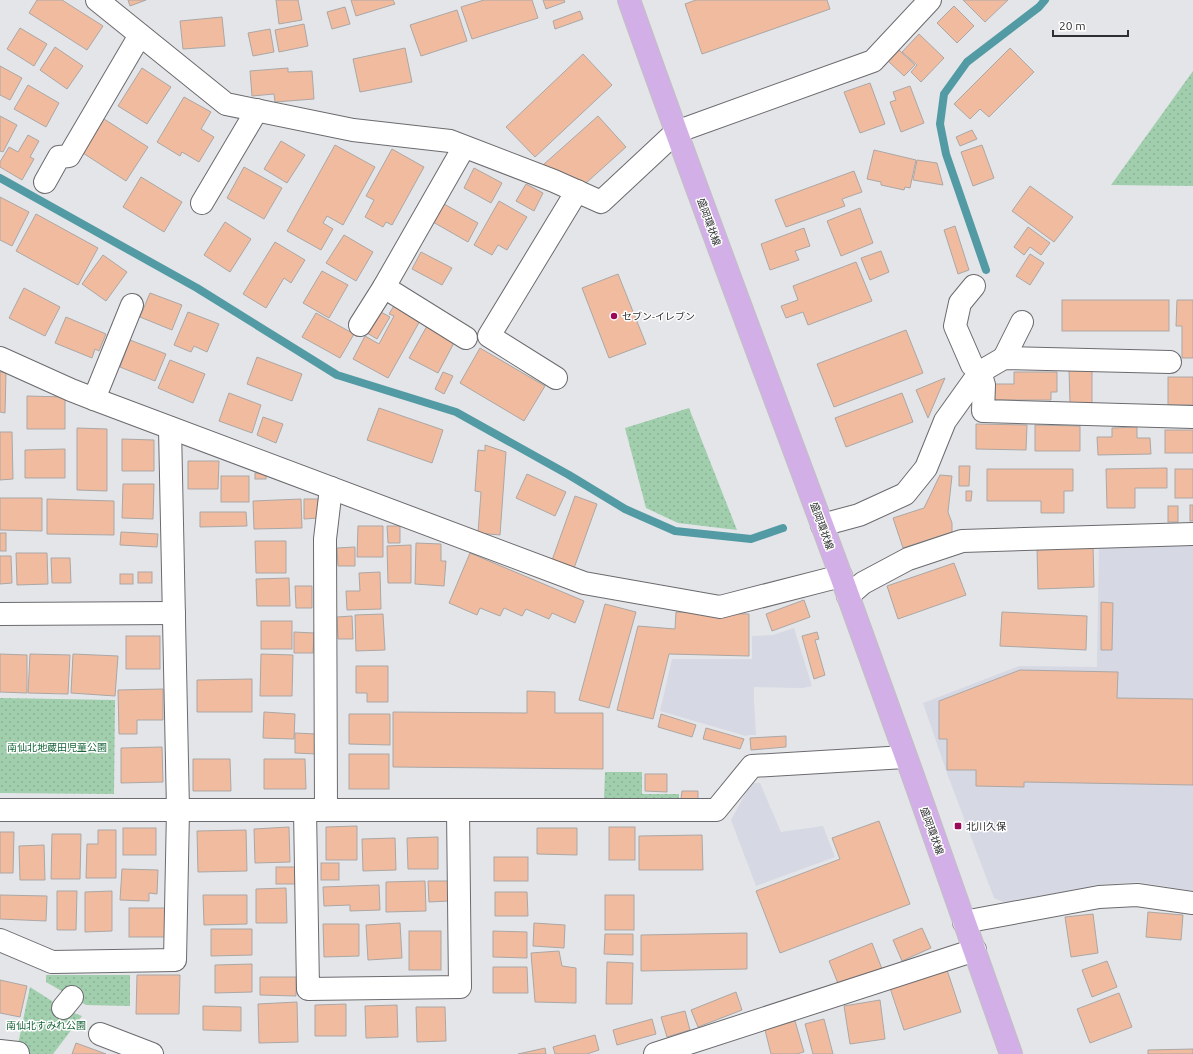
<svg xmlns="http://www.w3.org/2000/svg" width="1193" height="1054" font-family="Ubuntu,'Noto Sans JP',sans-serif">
<defs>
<pattern id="grass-dots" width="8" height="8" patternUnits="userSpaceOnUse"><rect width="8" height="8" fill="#a1cfae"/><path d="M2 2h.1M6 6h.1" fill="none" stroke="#8bb296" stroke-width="1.8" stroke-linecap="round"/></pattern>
</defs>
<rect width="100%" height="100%" fill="#e4e5e9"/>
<g fill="#d6d9e3">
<path d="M1193 541V891L1138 882 1096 885 1008 904 994 898 948 776 923 703 1019 666 1097 667 1099 545Z"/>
<path d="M794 628 812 686 803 688 754 687V701L756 735H749L746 736 660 711 672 659H752V636L773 635Z"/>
<path d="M751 783H760L781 832 823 826 835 857 756 886 731 820Z"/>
</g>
<g fill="url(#grass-dots)">
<path d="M1193 71V186L1111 185Z"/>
<path d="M689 408 737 530 678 523 646 508 625 428Z"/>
<path d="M0 698 115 700 114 794 0 793Z"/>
<path d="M605 772H642V794H679V800L604 799Z"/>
<path d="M46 975H130V1006L86 1005 46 982Z"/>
<path d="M30 987 66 1010 82 1016 53 1054H22L18 1044Z"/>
</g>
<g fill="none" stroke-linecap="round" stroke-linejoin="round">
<g stroke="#539ba4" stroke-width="8">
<path d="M0 178 197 288 337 375 456 412 569 475 625 509 675 531 751 539 783 528"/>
<path d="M986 270 946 154 940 124 944 94 967 62 1039 7 1045 0"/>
</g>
</g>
<g fill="#f1bb9f" stroke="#aba7a5">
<path d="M37 0H62L103 26 87 50 29 13Z"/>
<path d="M128 0H146L130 6Z"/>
<path d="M276 0H298L302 20 279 24Z"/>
<path d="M351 0H393L395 4 356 16Z"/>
<path d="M484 0H532L538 18 472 39 461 7Z"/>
<path d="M543 0H564L565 2 546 9Z"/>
<path d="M696 0H827L830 9 702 54 685 4Z"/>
<path d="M963 0H1008L985 22Z"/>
<path d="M954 6 974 26 957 43 937 23Z"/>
<path d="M345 7 350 24 332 29 327 12Z"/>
<path d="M457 10 467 41 421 56 410 25Z"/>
<path d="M580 11 583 19 555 29 553 21Z"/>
<path d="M222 17 225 46 183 49 180 21Z"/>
<path d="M304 24 308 46 279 52 275 30Z"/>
<path d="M20 28 47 44 34 66 7 49Z"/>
<path d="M270 29 274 52 253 56 248 33Z"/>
<path d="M919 34 944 58 921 82 911 72 917 65 902 52Z"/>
<path d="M55 47 83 66 67 89 40 70Z"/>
<path d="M405 48 412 82 360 92 353 59Z"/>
<path d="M1010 48 1034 72 989 117 980 109 970 119 954 104Z"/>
<path d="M899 50 915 65 904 76 888 61Z"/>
<path d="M583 54 612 85 535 157 506 127Z"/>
<path d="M0 66 22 78 10 100 0 95Z"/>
<path d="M142 68 171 87 147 124 118 106Z"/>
<path d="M288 68V72L312 71 314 99 275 102 274 94 252 96 250 71Z"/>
<path d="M870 83 885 124 860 133 844 92Z"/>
<path d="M28 85 59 103 46 127 14 109Z"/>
<path d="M910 86 924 123 901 132 890 102 896 100 893 92Z"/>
<path d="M184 97 211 112 201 129 214 137 199 162 182 152 180 156 157 142Z"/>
<path d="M0 116 17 125 3 152 0 151Z"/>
<path d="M598 116 626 147 586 183 543 165Z"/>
<path d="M104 119 148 147 126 181 83 153Z"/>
<path d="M972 130 977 139 960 146 956 137Z"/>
<path d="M28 135 39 141 30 157 34 159 22 180 0 167V162L9 147 18 152Z"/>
<path d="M281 141 305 155 287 183 264 169Z"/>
<path d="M335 145 375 167 343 225 327 216 323 223 333 229 321 250 287 231Z"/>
<path d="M982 145 994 178 973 186 961 152Z"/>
<path d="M392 149 424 167 392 225 386 222 383 227 365 217 374 200 366 196Z"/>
<path d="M874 150 916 160 910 188 905 187 904 190 881 185V182L867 179Z"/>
<path d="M917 160 937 163 943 185 913 180Z"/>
<path d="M244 167 282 188 264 219 227 198Z"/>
<path d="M474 168 502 183 491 203 464 188Z"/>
<path d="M854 171 862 192 842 199 845 206 786 227 775 200Z"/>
<path d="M141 177 182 202 164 232 123 207Z"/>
<path d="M526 184 543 193 534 211 516 201Z"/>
<path d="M1030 186 1073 217 1054 242 1012 211Z"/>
<path d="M0 197 29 212 12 246 0 240Z"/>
<path d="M499 201 527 217 507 250 498 245 492 255 474 245Z"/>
<path d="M444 204 478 223 468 242 433 222Z"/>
<path d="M860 208 873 243 841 256 827 221Z"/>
<path d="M36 214 98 248 78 285 16 251Z"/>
<path d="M225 222 251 239 230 272 204 255Z"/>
<path d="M955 226 969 270 958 274 944 230Z"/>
<path d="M1028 227 1050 243 1041 255 1030 247 1024 255 1014 247Z"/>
<path d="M804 228 810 246 795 251 799 260 770 270 761 244Z"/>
<path d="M344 235 373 252 356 281 326 263Z"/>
<path d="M275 242 305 260 291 283 284 278 266 308 243 294Z"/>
<path d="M881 251 889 272 870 280 861 258Z"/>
<path d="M421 252 452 268 442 285 412 269Z"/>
<path d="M1030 254 1044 263 1030 285 1016 276Z"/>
<path d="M103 255 127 272 106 301 82 284Z"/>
<path d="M856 262 872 301 808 325 803 312 786 318 781 306 798 300 793 286Z"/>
<path d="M322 271 348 285 329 318 303 303Z"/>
<path d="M618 274 646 344 609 358 582 288Z"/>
<path d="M24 288 60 307 45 336 9 318Z"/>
<path d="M150 293 182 305 172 330 140 317Z"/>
<rect x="1062" y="300" width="107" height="31"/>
<path d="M1177 300H1193V358H1182V326H1176Z"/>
<path d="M395 304 421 319 388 378 353 359 365 336 379 344 394 316 389 314Z"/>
<path d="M379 311 390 317 377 339 367 333Z"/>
<path d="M188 312 219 324 207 352 194 346 191 352 174 345Z"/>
<path d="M316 313 354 334 340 358 302 337Z"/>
<path d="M66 317 106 334 99 351 95 349 92 358 55 343Z"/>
<path d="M427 326 455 341 438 373 409 358Z"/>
<path d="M906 330 923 373 834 407 817 364Z"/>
<path d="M130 340 166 354 155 381 120 367Z"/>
<path d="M480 348 545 386 524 421 460 383Z"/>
<path d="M257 357 302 374 292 401 247 384Z"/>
<path d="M170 360 205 374 193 403 158 388Z"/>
<path d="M1069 369H1092V403H1070Z"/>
<path d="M0 372H6L5 413 0 412Z"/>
<path d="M443 372 453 376 444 394 435 389Z"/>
<path d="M1014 372H1057V392H1051V400H993V384H1014Z"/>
<rect x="1168" y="377" width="25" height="28"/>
<path d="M945 378 928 418 916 390Z"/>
<path d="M229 393 261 405 252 433 219 421Z"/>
<path d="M902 393 913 422 846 447 835 418Z"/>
<path d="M27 396 65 397V429H27Z"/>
<path d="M379 408 443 430 432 463 367 440Z"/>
<path d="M263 417 283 424 276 443 257 435Z"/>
<path d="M976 424 1027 425 1026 450 976 449Z"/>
<path d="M1035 425 1080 426V451H1035Z"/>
<path d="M1137 427V438H1150L1151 454 1098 455 1097 437H1112V428Z"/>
<path d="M77 428 107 429V491L77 490Z"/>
<rect x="1165" y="430" width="28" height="23"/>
<path d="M0 432H12L13 479 0 480Z"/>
<path d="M122 439 154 440V471H122Z"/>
<path d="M485 445 506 452 500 535 478 533 481 492 475 491 478 450 485 451Z"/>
<path d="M65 449V478H25V450Z"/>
<path d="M188 461H219L218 489H188Z"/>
<path d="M959 466H970L969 486H959Z"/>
<path d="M1167 468V488H1135V508H1107L1106 469Z"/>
<path d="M987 469H1073V491H1064V513H1041V501H987Z"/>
<rect x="1175" y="469" width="18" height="29"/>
<rect x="255" y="473" width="11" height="6"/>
<path d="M527 474 566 492 555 516 516 498Z"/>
<path d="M940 475 952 476 948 512 952 523V532L903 548 893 518 924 508Z"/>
<rect x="221" y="476" width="28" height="26"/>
<path d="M123 484H154L153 519 122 518Z"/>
<path d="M966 491H972L971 501H966Z"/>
<path d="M575 496 597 504 573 571 551 563Z"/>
<path d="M0 498H42V531L0 530Z"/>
<path d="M47 499 114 501V535L47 534Z"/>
<path d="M301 499 302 528 254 529 253 501Z"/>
<path d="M304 499H318L319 518 304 519Z"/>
<rect x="1190" y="505" width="3" height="16"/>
<rect x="1168" y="506" width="10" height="16"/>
<path d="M200 512H246L247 526 200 527Z"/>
<path d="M358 526H383V557H357Z"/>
<path d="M387 526H400V543H388Z"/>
<path d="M121 532 158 534 157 547 120 545Z"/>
<rect x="0" y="533" width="6" height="18"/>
<path d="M255 541H286V573H256Z"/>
<path d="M416 543 441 544V561H446L444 586 415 584Z"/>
<path d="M411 545V583H388L387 546Z"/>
<path d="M1093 546 1094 587 1038 589 1037 548Z"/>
<path d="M355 547V566H338L337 548Z"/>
<path d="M16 553H47L48 584 17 585Z"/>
<path d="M470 553 584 601 575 623 552 613 549 619 526 609 522 616 504 608 500 616 480 608 477 615 449 603Z"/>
<path d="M0 556H11L12 583 0 584Z"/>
<path d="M51 558H70L71 583H52Z"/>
<path d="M954 563 966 595 898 619 887 586Z"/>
<rect x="138" y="572" width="14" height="11"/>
<path d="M380 572 381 609 347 610 346 591H360L359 573Z"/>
<rect x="120" y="574" width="13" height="10"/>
<path d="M289 578 290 606H257L256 579Z"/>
<path d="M295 586H312V608H296Z"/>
<path d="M804 600 810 617 772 631 766 614Z"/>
<path d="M1101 602 1113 603 1112 650H1101Z"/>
<path d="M605 604 636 612 609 708 579 700Z"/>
<path d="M676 612 749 614V656L669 654 653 719 617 710 638 626 675 629Z"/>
<path d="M1002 612 1087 616 1086 650 1000 646Z"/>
<path d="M383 614 385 650 356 651 355 615Z"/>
<path d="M352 616 353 639H338L337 617Z"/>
<rect x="261" y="621" width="31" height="28"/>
<path d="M294 632 314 633 313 653H294Z"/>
<path d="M817 632 819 639 815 640 825 675 814 679 802 636Z"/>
<rect x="126" y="636" width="34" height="33"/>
<path d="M0 654 27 655V693L0 692Z"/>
<path d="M30 654 70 655 68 694 28 693Z"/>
<path d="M73 654 118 656 115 696 71 693Z"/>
<path d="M261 654 293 655 292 696H260Z"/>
<path d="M356 666H388V702H367V693H356Z"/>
<path d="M1020 670 1118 672 1117 698 1193 699V785L1024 782V787L976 786V770H947V739H939V701Z"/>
<path d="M252 679V712H197V680Z"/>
<path d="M163 689V720H137V734H119L118 690Z"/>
<path d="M527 691 555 692V713H603V769L393 767V712L527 713Z"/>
<path d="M264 712 295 714 294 739 263 738Z"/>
<path d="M349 714H390V745L349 744Z"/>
<path d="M661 714 696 725 692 737 658 727Z"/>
<path d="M706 728 744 739 740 749 703 739Z"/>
<path d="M295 733 316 734V754L295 753Z"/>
<path d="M786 736V747L751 750 750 738Z"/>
<path d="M162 747 163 782 121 783V748Z"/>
<rect x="349" y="754" width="40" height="35"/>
<path d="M193 759H230L231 791H193Z"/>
<path d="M264 759H305L306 789H264Z"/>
<path d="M645 774H667V792L645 791Z"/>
<path d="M682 791H698V800L681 799Z"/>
<path d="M879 821 910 904 780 953 756 891 840 859 832 838Z"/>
<path d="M357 826V860H326V827Z"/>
<path d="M289 827 290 862 255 863 254 829Z"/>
<rect x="609" y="827" width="26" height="33"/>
<rect x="123" y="828" width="33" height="27"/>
<path d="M537 828H577V855L537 854Z"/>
<path d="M98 830H116V878H86L87 844H98Z"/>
<path d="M246 830 247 871 198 872 197 831Z"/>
<path d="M0 832H14L13 873H0Z"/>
<path d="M52 834H81L80 879H51Z"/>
<path d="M702 835 703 870H639V836Z"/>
<path d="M438 837V869H408L407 838Z"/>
<path d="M395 838 396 870 363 871 362 839Z"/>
<path d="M44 845 45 880H20L19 846Z"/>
<rect x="494" y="857" width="34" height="24"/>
<rect x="321" y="863" width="18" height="17"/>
<rect x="276" y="867" width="20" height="17"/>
<path d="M122 869 158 870 157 894 149 893V901L120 900Z"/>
<path d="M425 881 426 911 386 912V882Z"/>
<path d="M428 881H449V901L429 902Z"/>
<path d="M379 885 380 910 350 911V905L324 906 323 887Z"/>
<path d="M286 888 287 923H256V889Z"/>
<path d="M57 891H77L76 930H57Z"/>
<path d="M112 891V931L85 932V892Z"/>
<path d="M495 892H527L528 916H495Z"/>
<path d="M0 895 47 896 46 921 0 919Z"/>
<path d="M203 895H247V924L204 925Z"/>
<rect x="605" y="895" width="29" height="35"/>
<rect x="129" y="908" width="38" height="29"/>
<path d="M1148 912 1183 915 1181 940 1146 937Z"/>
<path d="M1093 914 1098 953 1071 957 1065 917Z"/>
<path d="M400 923 402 958 368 960 366 925Z"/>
<path d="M534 923 565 925 564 948 533 946Z"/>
<path d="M323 924H359V956L324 957Z"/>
<path d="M922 928 931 948 902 961 893 940Z"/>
<path d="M211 929H252V955L211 956Z"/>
<rect x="409" y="931" width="32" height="39"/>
<path d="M493 931 527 932V958L493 957Z"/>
<path d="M747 933V969L641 971V935Z"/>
<path d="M605 934H633V955L604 954Z"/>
<path d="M872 943 882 969 839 986 829 961Z"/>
<path d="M559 951 562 966 576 968V1003L535 1002 531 953Z"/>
<path d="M1107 961 1117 987 1092 997 1082 970Z"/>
<path d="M607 962 633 963 632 1004H606Z"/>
<path d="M252 964V992L215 993V965Z"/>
<path d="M493 967H527L528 993H493Z"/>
<path d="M947 970 961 1012 904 1030 890 988Z"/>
<path d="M137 975H180L179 1014H136Z"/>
<path d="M260 977H296V996L260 995Z"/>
<path d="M0 980 27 986 20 1017 0 1013Z"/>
<path d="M736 992 742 1010 698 1027 691 1010Z"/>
<path d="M1119 993 1132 1027 1090 1043 1077 1009Z"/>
<path d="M880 1000 885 1039 850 1044 844 1006Z"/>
<path d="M297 1002 298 1042 259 1043 258 1004Z"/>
<path d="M346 1004V1036H315V1005Z"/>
<path d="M397 1005 398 1037 366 1038 365 1006Z"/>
<path d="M203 1006 241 1007V1031L203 1030Z"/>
<path d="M416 1007H445L446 1041 417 1042Z"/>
<path d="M685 1011 690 1030 667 1037 661 1017Z"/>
<path d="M652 1019 656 1034 617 1045 613 1030Z"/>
<path d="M824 1019 833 1054H813L805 1024Z"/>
<path d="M795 1021 804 1052 796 1054H771L765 1030Z"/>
<path d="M595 1035 599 1050 587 1054H555L553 1047Z"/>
<path d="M76 1043 106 1054H72Z"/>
<path d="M545 1048 546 1054H518Z"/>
<path d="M1193 1049V1054H1148V1050Z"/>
</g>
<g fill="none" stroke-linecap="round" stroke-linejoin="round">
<g stroke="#6b6b6f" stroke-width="24">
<g id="minor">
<path d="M97 0 226 104 353 130 450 141 554 181 601 202 676 132 873 61 930 0"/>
<path d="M45 182 59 157 69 156 140 35"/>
<path d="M202 203 257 110"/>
<path d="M974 286 960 303 955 326 972 365 980 372 984 385 983 411 1193 417"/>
<path d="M384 287 466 338"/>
<path d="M360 325 384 287 464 147"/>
<path d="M0 358 71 390 94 399 584 583 720 607 841 576"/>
<path d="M1004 358 1022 322"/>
<path d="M556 378 489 336 577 191"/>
<path d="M94 399 132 305"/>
<path d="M822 525 859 515 905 494 926 468 945 421 980 372 1004 358 1170 362"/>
<path d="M848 596 863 583 908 559 962 541 1193 534"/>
<path d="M0 614 174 613"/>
<path d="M0 810H716L752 766 905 757"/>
<path d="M305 810 308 989 460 987 458 810"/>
<path d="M326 810 325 539 331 488"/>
<path d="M964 922 1099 897 1137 895 1193 903"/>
<path d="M0 940 52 962 175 960 178 810 170 428"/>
<path d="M63 1008 72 997"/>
<path d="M100 1034 152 1054"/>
<path d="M0 1051 18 1053"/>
<path d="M655 1054 975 950"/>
</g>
</g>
<g stroke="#c0c1c1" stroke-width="24">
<path id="major" d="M629 0C697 193 770 384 841 576 899 735 955 894 1011 1054"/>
</g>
<use href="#minor" stroke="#fff" stroke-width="22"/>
<use href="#major" stroke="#d3afe8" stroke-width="22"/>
</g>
<g fill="#9b095a" stroke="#fff" stroke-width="1.5">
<circle cx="614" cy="316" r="4"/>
<rect x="954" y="822" width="8" height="8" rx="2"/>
</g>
<g text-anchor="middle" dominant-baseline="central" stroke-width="3" stroke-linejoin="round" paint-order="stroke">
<g font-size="10" fill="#2e2f30" stroke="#fff">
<text transform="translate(709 222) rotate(70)">盛岡環状線</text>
<text transform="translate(822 526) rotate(70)">盛岡環状線</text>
<text transform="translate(932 831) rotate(70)">盛岡環状線</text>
</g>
<g font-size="10" fill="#2e2f30" stroke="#fff" text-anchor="start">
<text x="622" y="316">セブン-イレブン</text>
<text x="966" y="826">北川久保</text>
</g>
<g font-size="10" fill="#176539" stroke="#fff">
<text x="57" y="747">南仙北地蔵田児童公園</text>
<text x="46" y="1025">南仙北すみれ公園</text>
</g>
</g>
<path d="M1053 30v6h75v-6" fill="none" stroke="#2e2f30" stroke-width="2"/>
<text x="1059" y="30" font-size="12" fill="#2e2f30" stroke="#ffffff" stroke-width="3" paint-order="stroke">20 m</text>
</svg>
